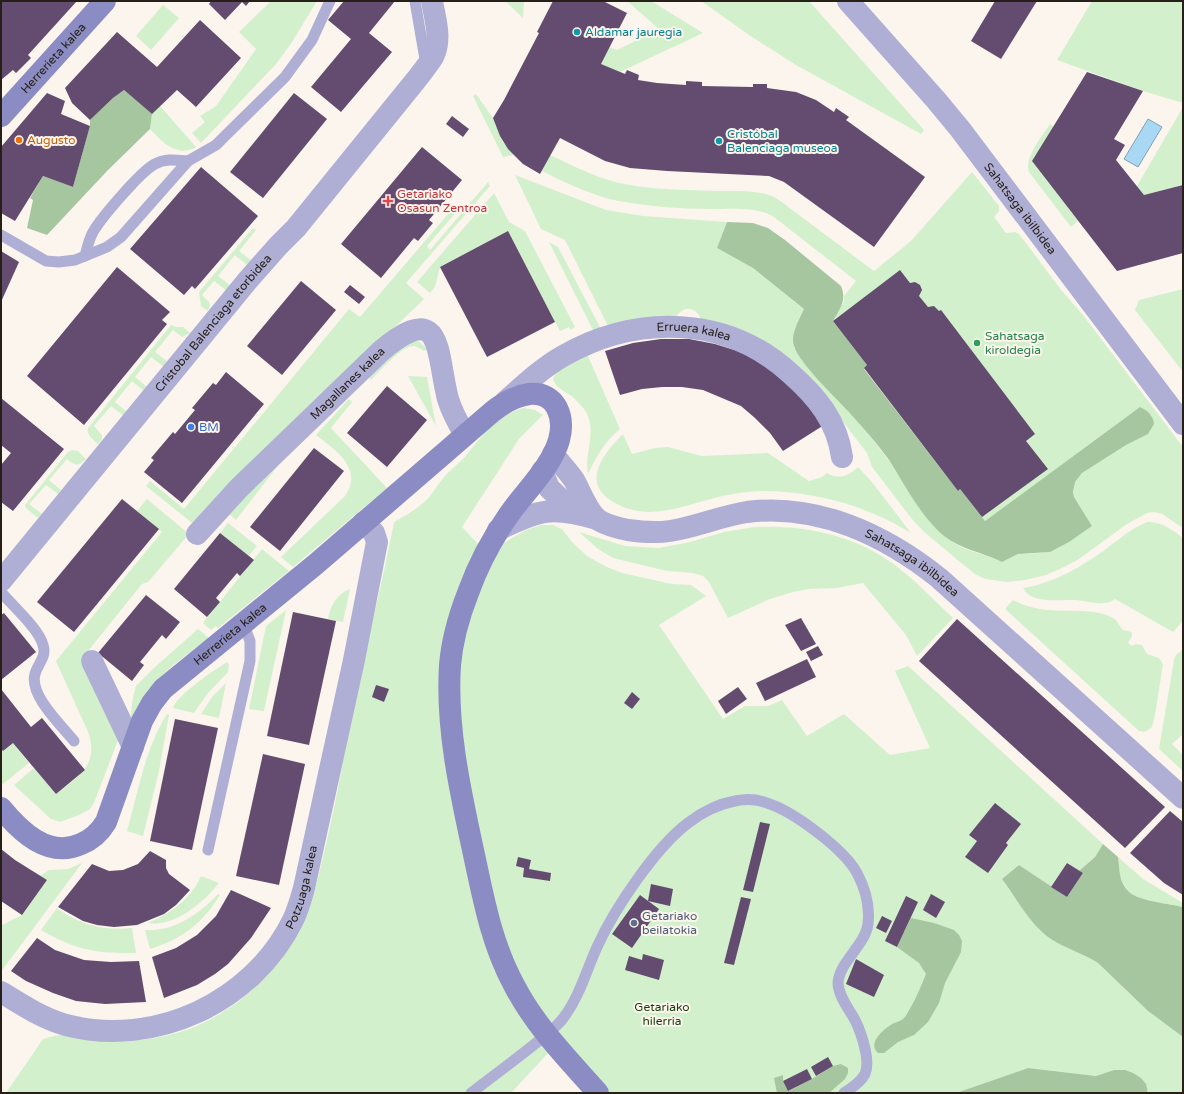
<svg xmlns="http://www.w3.org/2000/svg" width="1184" height="1094" font-family="'Varela Round',sans-serif">
<rect width="100%" height="100%" fill="#fcf5ed"/>
<g fill="#d3f0cd">
<path d="M271 1H317L292 42 276 64 201 143 192 133 205 122 200 116 216 106 256 49 239 32Z"/>
<path d="M505 1H524L523 18Z"/>
<path d="M627 1H651L703 33 620 72 601 64 609 47 617 50 659 29Z"/>
<path d="M701 1H809L924 130 921 134 796 65 752 37Z"/>
<path d="M1092 1H1183V103L1143 91 1057 60Z"/>
<path d="M163 5 179 18 151 50 136 36Z"/>
<path d="M476 94 493 118 503 142 514 155 503 157 473 96Z"/>
<path d="M160 106 196 147C177 158 162 142 150 129L152 114Z"/>
<path d="M1183 107V185L1144 195 1137 186Z"/>
<path d="M1050 124 1054 127 1032 161 1078 221 1071 227 1029 172C1024 158 1042 136 1050 124Z"/>
<path d="M550 155C576 167 602 181 630 185 659 190 688 190 718 191 733 191 751 190 766 194 774 196 781 201 787 206L874 271 911 241 972 172 999 206V211L994 217 1006 233 1015 232 1019 234 1062 291 1083 315 1183 447V528L1162 514 1154 512 1147 513 1127 524 1079 559 1064 567 1046 575 1025 580 1007 582 985 579 975 574 960 562 923 531 912 519 872 467 867 453 815 385 702 322C697 306 683 304 675 319L609 328 565 240 541 229 515 175 606 210 643 216 727 222 717 248 753 268 804 309 798 322 794 348 801 358C830 391 860 422 886 457 908 486 923 523 954 543 968 552 986 554 1002 562L1018 554 1042 553 1058 548 1092 526 1074 497C1073 492 1073 486 1075 482 1082 467 1132 440 1148 434L1152 416 1140 407 985 521 961 490 958 491 864 368 867 366 833 321 844 301V296L856 281 774 217C756 206 730 209 709 209 694 209 679 208 663 207 645 205 627 203 609 199 586 192 563 182 542 171Z"/>
<path d="M488 182 490 186 406 283 424 299 192 523 146 486 150 481 184 509 349 309 360 317 454 207 458 210 427 246 430 250Z"/>
<path d="M494 193 509 222 525 231 575 327 571 330 569 327 560 331 508 232 440 267 435 287 430 293 417 282Z"/>
<path d="M253 228 256 230 239 251 252 261 248 266 235 255 218 276 231 286 227 291 214 281 202 295 209 302 210 305 208 311 201 306 199 292Z"/>
<path d="M549 242 558 247 602 331 595 334Z"/>
<path d="M1183 289V372L1135 310 1139 300Z"/>
<path d="M171 325 176 327H183L190 333 182 337 173 330 155 352 168 362 164 367 151 357 135 377 147 387 144 391 132 381 115 402 127 412 124 416 111 406 94 426 102 435V439L98 444C93 439 86 435 88 428Z"/>
<path d="M416 340 421 343 427 349 425 351C422 350 418 347 414 346 401 346 380 371 371 380L367 376 394 349Z"/>
<path d="M587 354 620 429C605 441 596 457 588 474 584 454 597 431 586 412 583 407 578 402 574 398 567 392 555 388 553 379 558 366 576 360 587 354Z"/>
<path d="M408 376 427 377 436 426Z"/>
<path d="M349 399 352 402 331 428 387 488 293 567 281 557 345 496C364 468 335 450 316 435Z"/>
<path d="M524 408 535 410 543 415 519 439 462 527 479 545H501L512 538 526 530 541 525H553L562 529 572 542 587 556 607 567 622 573 672 584 691 585 706 596 659 625 723 719 745 706H768L782 700 807 736 844 714 890 755 930 748 895 671 908 666 1103 844 1095 857 1079 871 1067 863 1051 887 1019 865 1002 879 1032 922 1098 963 1148 1011 1183 1037V1093H1148V1090L1114 1070 1096 1076 1028 1068 956 1093H583L549 1052 511 1093H6L43 1039C48 1038 55 1035 60 1035 68 1034 83 1039 93 1040 125 1043 158 1040 189 1029 233 1012 273 978 296 936 309 914 315 890 321 865 334 814 343 761 353 709 366 646 382 585 394 522 408 514 421 507 431 495 436 488 440 481 446 475 451 469 458 464 464 458 480 438 497 414 524 408Z"/>
<path d="M623 434 632 454 655 448 668 447 702 456 768 453 809 481 822 477 827 473C838 480 849 476 858 467L872 482 911 533C872 509 830 496 785 492 768 490 750 491 733 494 694 500 654 525 615 503 609 500 601 494 598 486 591 468 611 446 623 434Z"/>
<path d="M72 450 78 451 86 459C77 467 76 466 67 459L49 480 61 490 58 494 46 485 29 504 42 514 38 518 26 508 25 505 68 452Z"/>
<path d="M284 458 236 520 227 512Z"/>
<path d="M147 499 189 534 148 582 142 584 88 651 87 656 118 740 94 803 90 809 79 815 60 822 51 819 14 785 34 768 56 794C78 776 98 767 89 734L56 661 162 532 137 511Z"/>
<path d="M1147 522C1161 521 1173 530 1183 538V621L1173 632 1115 599C1112 601 1108 603 1104 603 1095 604 1085 601 1076 600 1060 599 1031 605 1023 588 1054 583 1081 567 1106 549 1119 539 1132 528 1147 522Z"/>
<path d="M228 523 257 546 249 556 220 533Z"/>
<path d="M754 527C804 525 853 534 895 565 916 581 934 600 953 618L917 656 906 635 863 583 837 588 809 589 793 592 770 599 728 618 709 582 703 576 693 573 667 571 613 558 598 549 579 532 625 546 659 548 690 542 724 532Z"/>
<path d="M262 549 289 571 218 628 216 626 211 630 203 623Z"/>
<path d="M350 589 343 622 328 619C330 606 337 594 350 589Z"/>
<path d="M1013 600C1024 606 1036 609 1048 610 1068 612 1096 608 1113 618 1118 621 1119 626 1123 630L1132 632V636L1128 643 1132 646 1136 644 1142 645 1147 654 1159 658 1163 664 1155 715 1152 727 1145 732 1139 731 1005 609Z"/>
<path d="M286 610 264 711 249 709 266 626Z"/>
<path d="M198 629 209 638C187 654 165 670 148 690 140 699 137 711 130 719L133 697 136 686 155 667Z"/>
<path d="M1183 649V734L1172 744 1183 755V771L1159 749 1174 660 1176 655Z"/>
<path d="M227 662 229 665 228 672 208 693 194 713 173 708C178 694 213 671 227 662Z"/>
<path d="M226 683 219 718 201 714 212 697Z"/>
<path d="M167 714 169 715 159 771 143 836 127 831C138 792 145 749 167 714Z"/>
<path d="M13 743 29 763 3 784 1 781V749L3 751Z"/>
<path d="M1118 857 1143 879 1183 903V907C1170 904 1142 901 1132 894 1126 890 1122 882 1120 876 1119 870 1119 864 1118 857Z"/>
<path d="M82 863 3 969 1 968V924L2 925 22 915 47 880 40 876 49 870 68 869Z"/>
<path d="M201 876 219 883C204 902 174 928 148 923 171 913 191 899 201 876Z"/>
<path d="M218 894 220 895C202 924 182 939 150 949L145 930C174 932 199 914 218 894Z"/>
<path d="M57 908C79 925 105 931 132 928L136 953C96 954 76 950 41 930Z"/>
</g>
<g fill="#a6c6a0">
<path d="M124 90 152 114 150 129 108 170 47 235 27 228 33 200 30 198 43 176 73 187 90 126V120L113 98Z"/>
<path d="M727 222 753 223 768 228 785 240 841 286C847 300 840 309 833 321L867 365 864 369 958 491 960 489 985 521 1140 407C1148 411 1153 415 1154 424L1148 434 1126 445 1082 473 1075 482 1073 492 1074 497 1092 526 1069 542 1050 552 1018 554 1002 562C982 552 962 550 944 536 921 517 905 485 889 460 877 443 862 427 848 411 835 397 799 363 794 346 790 335 799 320 804 309L753 268 717 248Z"/>
<path d="M1103 844 1118 857C1119 864 1119 872 1121 879 1123 885 1127 891 1132 894 1142 901 1170 904 1183 907V1037L1148 1011 1098 963C1083 953 1066 949 1051 939 1030 925 1017 899 1002 879L1019 865 1067 897 1083 873 1079 871 1095 857Z"/>
<path d="M911 918 934 923 954 930 959 935 962 941 961 952 945 983 939 1003 928 1022 914 1035 898 1042 884 1053H878C867 1043 883 1030 892 1024 896 1022 902 1021 905 1017 914 1003 920 989 926 974L919 963 897 947Z"/>
<path d="M841 1064 848 1068V1073L845 1079 829 1093H777L774 1078 783 1075V1081L789 1091 812 1079 833 1066Z"/>
<path d="M1028 1068 1096 1076 1114 1070H1125L1133 1073 1141 1078 1146 1084 1148 1093H956Z"/>
</g>
<path fill="#a8d8f3" stroke="#81a1b2" d="M1148 119 1162 127 1138 167 1124 159Z"/>
<g fill="#634c6f">
<path d="M1 1H77L28 55 31 58 16 73 13 70 1 80Z"/>
<path d="M211 1H250L246 6 242 2 225 20 209 4Z"/>
<path d="M344 1H395L369 33 392 52 341 112 311 87 351 39 328 20Z"/>
<path d="M553 1H603L627 13 601 64 625 74 627 70 639 75 638 80 657 83 686 85V81L702 82V86L753 87V84H767V88L796 92 816 100 834 112 836 108 849 117 846 120 925 177 874 247 784 182 769 176 667 171 630 168 605 161 560 138 540 174 523 164 508 149 500 136 493 118 504 100 539 33 537 32Z"/>
<path d="M995 1H1037L1001 59 971 41Z"/>
<path d="M200 20 241 58 196 107 177 90 152 114 124 90 113 98 90 120 72 103 65 88 117 32 157 67Z"/>
<path d="M1087 72 1143 91 1114 139 1125 145 1116 160 1144 195 1183 185V253L1117 271 1032 161Z"/>
<path d="M47 93 65 101 61 114 90 126 73 187 43 176 15 221 1 213V147Z"/>
<path d="M294 93 327 119 263 198 230 172Z"/>
<path d="M452 116 469 129 463 137 446 124Z"/>
<path d="M422 147 462 180 429 220 433 223 418 241 414 238 381 278 341 244Z"/>
<path d="M201 167 258 216 195 289 192 286 184 295 130 249Z"/>
<path d="M508 231 555 322 487 357 440 267Z"/>
<path d="M1 251 19 262 1 302Z"/>
<path d="M117 267 170 312 162 320 167 324 84 425 27 376Z"/>
<path d="M900 270 910 283 915 282 920 285 922 290 919 296 928 307 934 306 939 311 941 310 1035 434 1026 441 1048 469 982 517 960 489 958 491 864 368 867 365 833 321Z"/>
<path d="M301 281 336 310 282 375 247 346Z"/>
<path d="M350 285 365 297 359 304 344 292Z"/>
<path d="M661 339H689L715 344 741 352 766 366 788 382 824 425 783 451 770 433 755 418 741 406 703 390 682 387H662L642 389 620 395 605 351 633 343Z"/>
<path d="M226 372 264 404 182 503 144 472 154 460 151 458 173 432 175 434 195 410 192 408 213 383 216 385Z"/>
<path d="M387 386 427 420 387 467 347 433Z"/>
<path d="M1 398 64 449 13 511 1 502V465L11 453 1 445Z"/>
<path d="M314 448 344 471 280 551 250 527Z"/>
<path d="M122 499 159 529 74 632 37 602Z"/>
<path d="M220 533 254 560 240 576 237 573 216 598 220 602 207 617 174 589Z"/>
<path d="M146 595 180 622 166 639 162 635 140 662 144 665 132 681 98 653Z"/>
<path d="M293 612 336 621 309 745 267 736Z"/>
<path d="M4 613 36 652 1 680V615Z"/>
<path d="M801 618 816 644 801 651 785 625Z"/>
<path d="M957 619 1165 807 1125 848 919 661Z"/>
<path d="M818 646 823 655 811 661 806 652Z"/>
<path d="M807 659 816 677 765 701 756 683Z"/>
<path d="M376 685 389 689 384 702 372 697Z"/>
<path d="M738 687 747 699 726 714 718 701Z"/>
<path d="M1 689 31 727 42 718 85 770 56 794 13 743 3 751 1 749Z"/>
<path d="M632 692 640 699 632 709 624 703Z"/>
<path d="M175 719 218 728 192 850 150 841Z"/>
<path d="M263 754 305 764 279 885 236 876Z"/>
<path d="M995 803 1021 824 1006 843 1008 845 988 873 965 857 977 841 969 835Z"/>
<path d="M1170 811 1183 822V895L1164 883 1130 853Z"/>
<path d="M760 822 770 824 753 892 743 890Z"/>
<path d="M1 849 15 860 47 880 22 915 1 901Z"/>
<path d="M150 851 166 860V868L169 874 190 890 176 905 164 914 137 925 114 927 97 925 83 921 58 907 92 864 109 871 123 870 138 864Z"/>
<path d="M518 857 531 860 529 869 551 873 550 881 523 877 524 868 516 866Z"/>
<path d="M1067 863 1083 873 1067 897 1051 887Z"/>
<path d="M651 884 673 889 670 906 648 901Z"/>
<path d="M231 890 271 908 251 938 228 964 215 974 197 985 164 998 152 957 176 948 197 935 216 916Z"/>
<path d="M931 894 945 902 936 918 923 910Z"/>
<path d="M640 895 659 909 632 948 612 934Z"/>
<path d="M906 896 918 902 897 947 885 941Z"/>
<path d="M741 897 751 899 734 965 724 963Z"/>
<path d="M882 916 892 921 886 933 876 928Z"/>
<path d="M37 938 55 950 84 960 111 962 139 961 146 1002 105 1004 76 1001 53 993 26 981 11 971Z"/>
<path d="M643 954 664 960 659 980 625 970 629 956 642 960Z"/>
<path d="M856 959 884 975 874 997 846 984Z"/>
<path d="M828 1057 833 1066 816 1076 811 1067Z"/>
<path d="M807 1069 812 1079 788 1091 783 1081Z"/>
</g>
<g fill="none" stroke-linecap="round" stroke-linejoin="round">
<g stroke="#afafd6" stroke-width="11">
<path d="M415 1 426 65"/>
<path d="M1 235 46 261 59 262 75 260 107 247 121 237 188 161 216 145 226 135 285 77 312 40 330 1"/>
<path d="M85 256C87 248 89 239 93 232 101 218 141 171 155 164 165 158 177 160 188 161"/>
<path d="M1 592C12 605 39 629 43 645 47 657 38 663 35 674 29 695 61 725 74 741"/>
<path d="M208 850 250 661V641L243 623"/>
<path d="M471 1093C494 1075 518 1058 541 1039 549 1032 558 1026 564 1017 580 996 587 968 598 945 615 908 656 847 688 823 701 813 718 804 735 801 745 799 757 799 767 803 793 811 844 849 857 873 865 888 870 907 868 924 865 946 838 963 838 984 839 997 849 1009 855 1020 861 1032 871 1061 865 1074 861 1082 852 1088 844 1093"/>
</g>
<g stroke="#afafd6" stroke-width="22">
<path id="s1" d="M848 1 936 100 960 129 1183 424"/>
<path id="s2" d="M506 401C524 385 542 368 563 356 637 314 727 315 791 374 817 397 837 421 842 457"/>
<path id="s3" d="M553 454C560 463 568 471 574 480 581 492 588 514 600 521 609 526 618 528 628 530 642 532 657 533 670 531 696 527 721 516 747 512 818 503 885 535 939 578L1183 798"/>
<path d="M542 471 549 488 574 512"/>
<path d="M498 530C540 509 552 506 597 519"/>
<path id="s4" d="M197 534 239 488 381 351C444 298 436 353 448 399 452 412 458 423 465 435"/>
<path id="s5" d="M1 581 248 280 278 246 296 228 416 80C422 72 428 65 433 57 442 39 435 19 432 1"/>
<path d="M92 661 133 747"/>
<path id="s6" d="M1 992C22 1005 42 1018 66 1025 155 1048 253 1002 293 920 298 910 301 899 304 888L354 660 377 542 374 533 364 522"/>
</g>
<g stroke="#8c8cc5" stroke-width="22">
<path id="s7" d="M1 116 105 1"/>
<path id="s8" d="M1 808C20 831 48 859 81 844 91 840 100 832 106 822L142 721 152 703 163 689 316 564 492 412C503 403 515 396 529 394 557 391 565 418 559 440 552 465 528 489 513 509 494 535 479 562 468 593 459 616 452 641 450 665 446 727 460 790 473 850 483 896 491 943 514 985 535 1026 568 1059 598 1093"/>
</g>
</g>
<g fill="#0f9aa8" stroke="#fcf5ed" stroke-width="1.5">
<circle cx="577" cy="32" r="4"/>
<circle cx="719" cy="141" r="4"/>
</g>
<circle fill="#e8710a" stroke="#fcf5ed" stroke-width="1.5" cx="19" cy="140" r="4"/>
<path fill="#e0444e" stroke="#fcf5ed" stroke-width="1.5" d="M386 195h4v4h4v4h-4v4h-4v-4h-4v-4h4z"/>
<circle fill="#2e9e5b" stroke="#fcf5ed" stroke-width="1.5" cx="977" cy="343" r="4"/>
<circle fill="#3f7fe0" stroke="#fcf5ed" stroke-width="1.5" cx="191" cy="427" r="4"/>
<circle fill="#5c6f8a" stroke="#fcf5ed" stroke-width="1.5" cx="634" cy="923" r="4"/>
<g text-anchor="middle" dominant-baseline="central" stroke-width="4" stroke-linejoin="round" paint-order="stroke">
<g font-size="12" fill="#0d838f" stroke="#fcf5ed" text-anchor="start">
<text x="585" y="32">Aldamar jauregia</text>
<text x="727" y="134">Cristóbal<tspan x="727" dy="14">Balenciaga museoa</tspan></text>
</g>
<g font-size="12" fill="#272019" stroke="#fcf5ed">
<text stroke="none"><textPath href="#s7" startOffset="78">Herrerieta kalea</textPath></text>
<text stroke="none"><textPath href="#s1" startOffset="270">Sahatsaga ibilbidea</textPath></text>
<text stroke="none"><textPath href="#s5" startOffset="334">Cristobal Balenciaga etorbidea</textPath></text>
<text stroke="none"><textPath href="#s2" startOffset="209">Erruera kalea</textPath></text>
<text stroke="none"><textPath href="#s4" startOffset="213">Magallanes kalea</textPath></text>
<text stroke="none"><textPath href="#s3" startOffset="411">Sahatsaga ibilbidea</textPath></text>
<text stroke="none"><textPath href="#s8" startOffset="361">Herrerieta kalea</textPath></text>
<text stroke="none"><textPath href="#s6" startOffset="377">Potzuaga kalea</textPath></text>
</g>
<g font-size="12" fill="#c56008" stroke="#fcf5ed" text-anchor="start">
<text x="27" y="140">Augusto</text>
</g>
<g font-size="12" fill="#be3a42" stroke="#fcf5ed" text-anchor="start">
<text x="397" y="194">Getariako<tspan x="397" dy="14">Osasun Zentroa</tspan></text>
</g>
<g font-size="12" fill="#27864d" stroke="#fcf5ed" text-anchor="start">
<text x="985" y="336">Sahatsaga<tspan x="985" dy="14">kiroldegia</tspan></text>
</g>
<g font-size="12" fill="#366cbe" stroke="#fcf5ed" text-anchor="start">
<text x="199" y="427">BM</text>
</g>
<g font-size="12" fill="#4e5e75" stroke="#fcf5ed" text-anchor="start">
<text x="642" y="916">Getariako<tspan x="642" dy="14">beilatokia</tspan></text>
</g>
<g font-size="12" fill="#153f0b" stroke="#fcf5ed">
<text x="662" y="1007">Getariako<tspan x="662" dy="14">hilerria</tspan></text>
</g>
</g>
<rect width="1184" height="1094" fill="none" stroke="#272019" stroke-width="4"/>
</svg>
